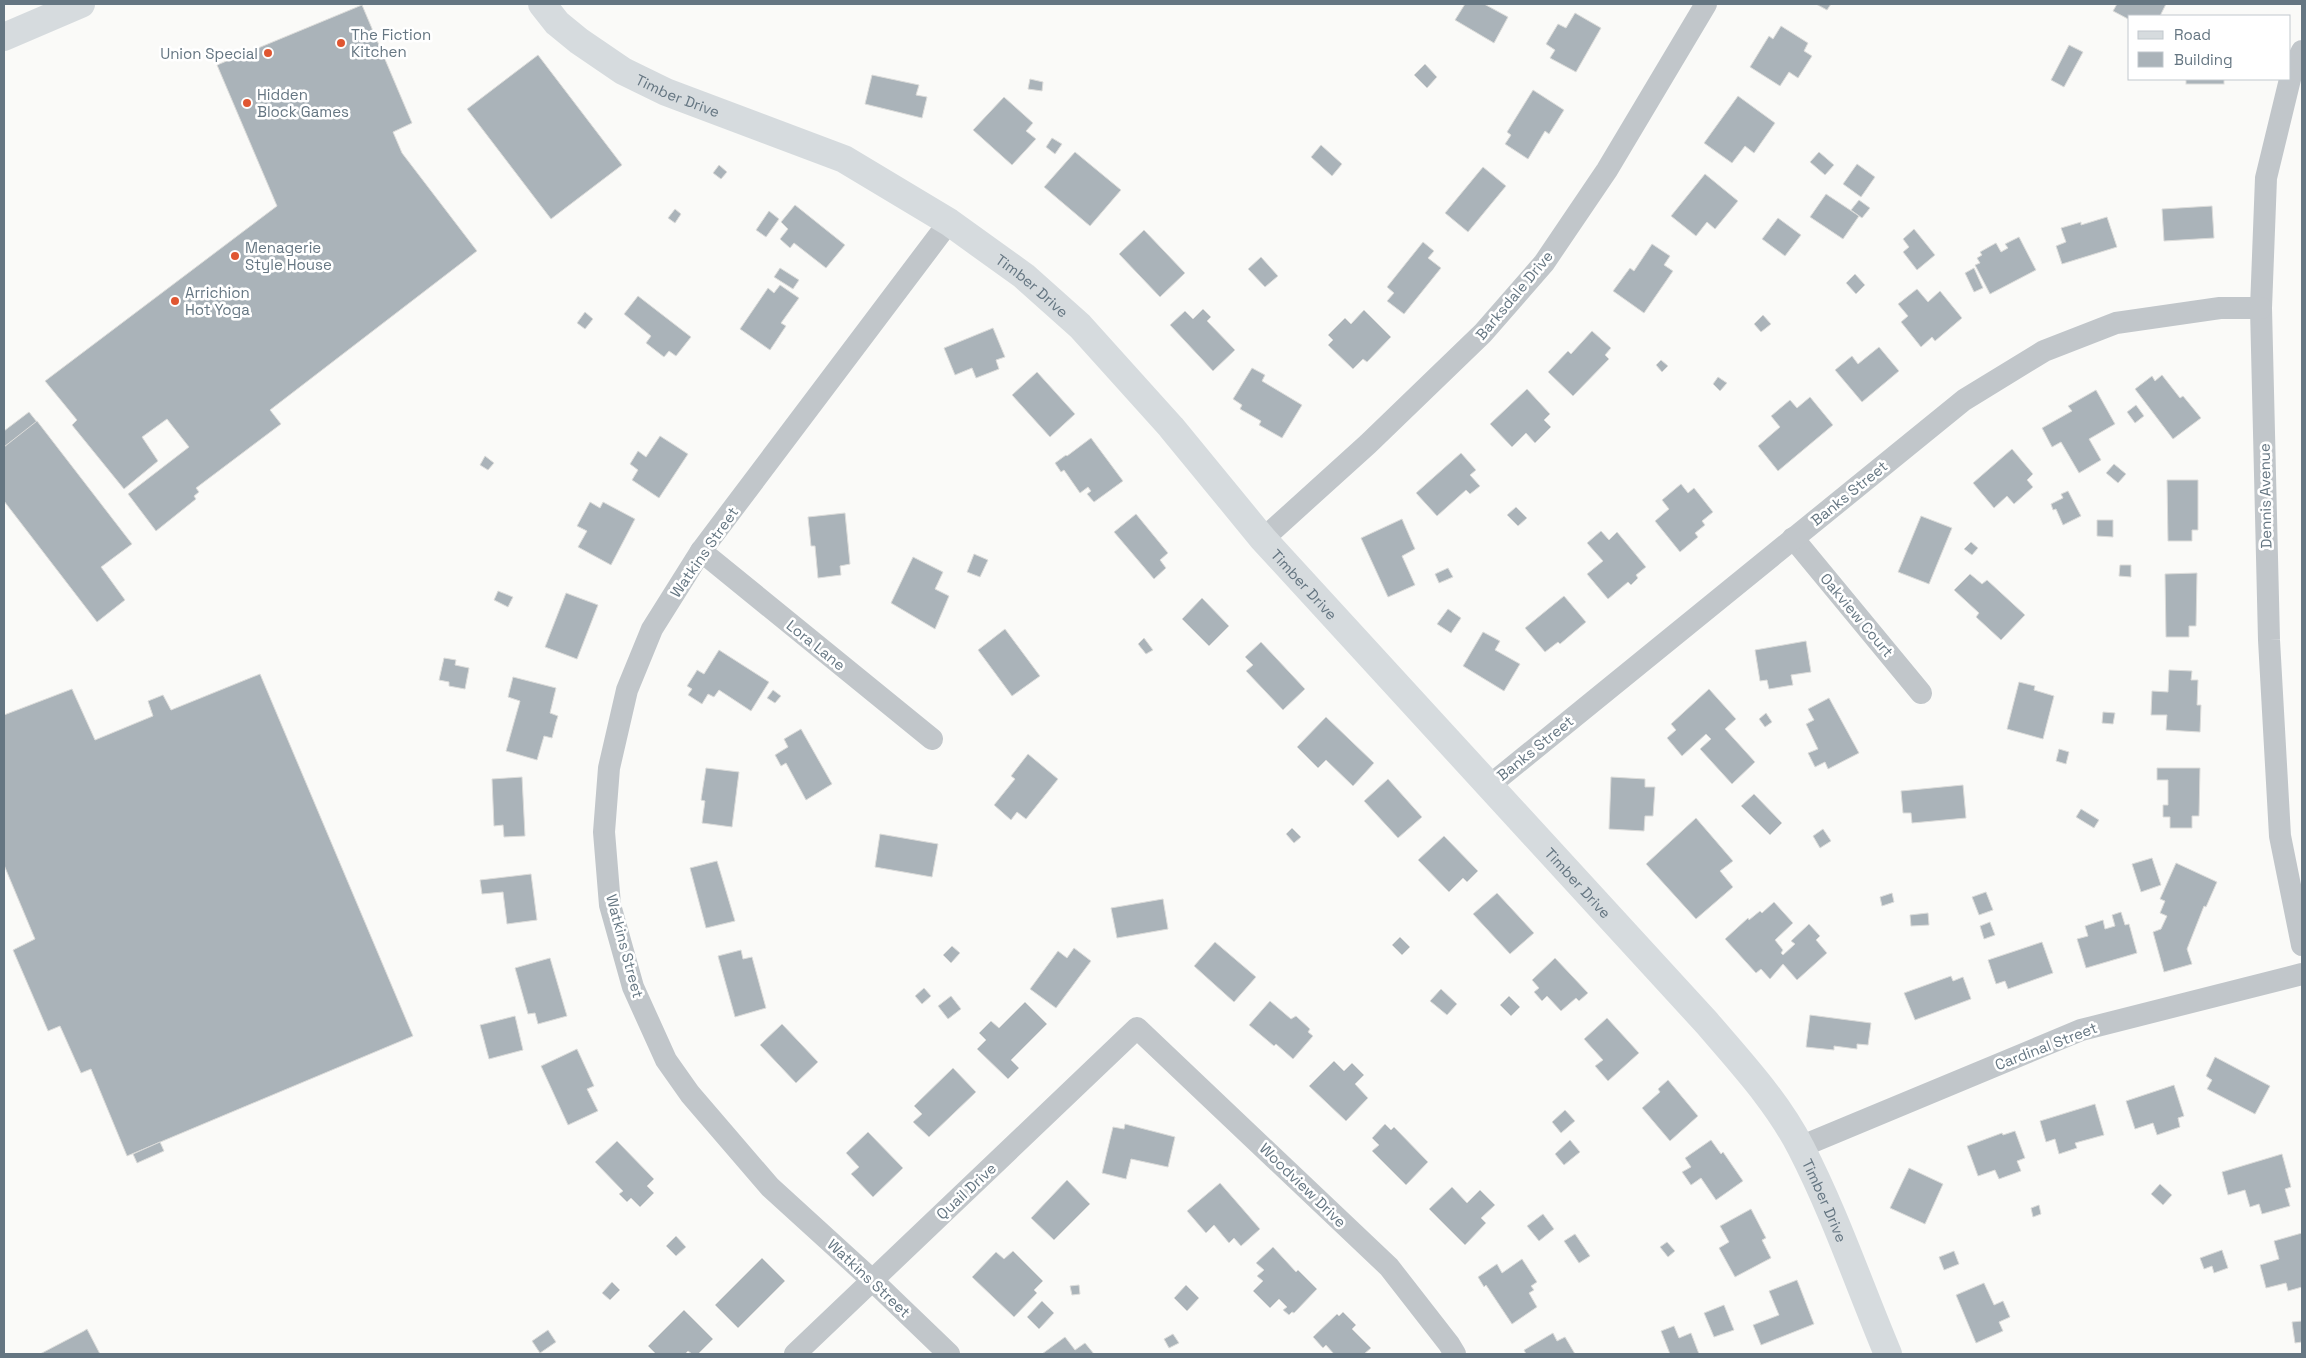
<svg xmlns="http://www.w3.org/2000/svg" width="2306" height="1358" font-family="'Space Grotesk',sans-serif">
<rect width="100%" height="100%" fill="#fafaf8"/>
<g fill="#aab3b9" stroke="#dcdcda">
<path d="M1465 4H1484L1508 17 1494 43 1455 20Z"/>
<path d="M1816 4H1831L1827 10Z"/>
<path d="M2117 4H2166L2160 16H2130V20L2113 11Z"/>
<path d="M362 5 412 123 393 132 402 153 477 251 270 410 281 424 196 488 199 492 194 496 196 499 156 531 128 494 189 447 167 419 142 437 158 461 124 489 72 425 77 420 45 381 277 206 217 65Z"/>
<path d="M1575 13 1601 28 1576 72 1550 58 1555 50 1546 44 1558 24 1566 28Z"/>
<path d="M1781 26 1808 43 1804 51 1812 56 1798 78 1789 72 1780 86 1750 67 1769 36 1773 39Z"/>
<path d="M2069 45 2083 52 2064 87 2051 80Z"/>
<path d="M538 55 622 165 551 219 467 109Z"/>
<path d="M1425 64 1437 77 1427 88 1414 75Z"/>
<path d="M872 75 919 85 916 95 927 97 922 118 865 104Z"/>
<path d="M1030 79 1043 82 1042 91 1028 89Z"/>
<rect x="2186" y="79" width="38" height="5"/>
<path d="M1533 90 1564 110 1549 134 1545 131 1528 159 1505 144 1511 135 1507 132Z"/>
<path d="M1738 96 1775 123 1754 153 1745 146 1732 163 1704 143Z"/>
<path d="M1004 97 1033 123 1026 131 1036 139 1012 165 973 130Z"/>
<path d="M1052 138 1062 144 1055 154 1046 147Z"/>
<path d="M1321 145 1342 164 1332 176 1311 157Z"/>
<path d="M1075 152 1121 190 1090 226 1044 187Z"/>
<path d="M1819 152 1834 165 1825 175 1810 162Z"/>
<path d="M1857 164 1875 177 1861 197 1843 184Z"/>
<path d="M719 165 727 172 721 179 713 173Z"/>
<path d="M1483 167 1506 186 1468 232 1445 213Z"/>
<path d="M1705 174 1738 201 1715 229 1707 222 1696 236 1671 216Z"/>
<path d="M1826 194 1859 216 1843 239 1810 217Z"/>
<path d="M1859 200 1870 208 1862 218 1851 210Z"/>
<path d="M795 205 845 245 826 268 794 243 790 248 780 239 788 229 781 222Z"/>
<path d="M2212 206 2214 238 2164 241 2162 209Z"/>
<path d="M675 209 681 214 675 223 668 218Z"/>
<path d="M769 211 779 219 766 237 756 230Z"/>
<path d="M2107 217 2117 247 2062 264 2056 246 2066 242 2061 228 2081 222V225Z"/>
<path d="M1778 218 1801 235 1785 256 1762 239Z"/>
<path d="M1914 229 1935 255 1917 270 1903 252 1909 247 1903 239Z"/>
<path d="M1144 230 1185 273 1160 297 1119 254Z"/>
<path d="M2019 237 2036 270 1990 294 1975 265 1980 263 1977 258 1982 255 1980 252 1996 243 2001 252 2008 248 2005 244Z"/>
<path d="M1423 242 1434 251 1428 258 1441 268 1404 314 1387 301 1394 293 1387 287Z"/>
<path d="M1652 244 1670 256 1664 265 1673 271 1644 313 1613 291 1630 268 1634 271Z"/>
<path d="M1261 257 1278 276 1265 287 1248 269Z"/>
<path d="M780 268 799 280 793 289 774 277Z"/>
<path d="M1974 268 1983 288 1974 292 1965 273Z"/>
<path d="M1855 274 1865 285 1856 294 1846 283Z"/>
<path d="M780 285 799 298 781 323 786 326 770 350 740 329 768 288 774 293Z"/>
<path d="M1917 289 1928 302 1940 291 1962 318 1935 341 1932 337 1921 347 1901 322 1908 316 1898 304Z"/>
<path d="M638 296 691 337 676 356 669 351 664 357 646 343 651 336 624 314Z"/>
<path d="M1203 309 1211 317 1207 321 1235 350 1213 371 1170 325 1185 311 1193 319Z"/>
<path d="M1364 310 1391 337 1367 362 1363 359 1353 369 1328 345 1333 340 1328 335 1345 318 1351 324Z"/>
<path d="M585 312 593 319 585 329 577 323Z"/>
<path d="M1763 315 1771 324 1761 332 1754 324Z"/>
<path d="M993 328 1005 357 996 360 999 369 976 378 972 368 955 375 944 348Z"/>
<path d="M1592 331 1611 348 1605 355 1609 359 1573 396 1548 372 1568 351 1571 354Z"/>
<path d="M1879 347 1899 371 1862 402 1835 370 1852 356 1858 364Z"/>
<path d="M1661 360 1668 366 1662 372 1656 365Z"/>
<path d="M1252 368 1265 375 1262 381 1302 405 1282 438 1259 425 1261 421 1240 409 1242 405 1233 399Z"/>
<path d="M1037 372 1075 414 1050 437 1012 395Z"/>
<path d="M2162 375 2180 398 2183 396 2201 418 2173 439 2135 389 2152 376 2155 381Z"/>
<path d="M1718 377 1727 383 1720 391 1713 384Z"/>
<path d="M1527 389 1550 414 1544 420 1551 427 1535 443 1526 433 1512 447 1490 424Z"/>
<path d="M2096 390 2115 424 2089 439 2101 460 2079 473 2061 442 2052 447 2042 428 2072 411 2068 406Z"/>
<path d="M1810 397 1833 425 1778 471 1758 446 1780 427 1771 416 1790 400 1797 408Z"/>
<path d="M2136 405 2144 416 2135 423 2127 412Z"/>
<path d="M29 412 37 422 4 447V431Z"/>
<path d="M37 421 132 544 101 567 125 600 97 622 4 501V447Z"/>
<path d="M660 436 688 454 659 498 632 480 638 470 630 464 638 451 646 457Z"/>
<path d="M1091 438 1123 481 1094 502 1087 494 1091 491 1088 487 1080 493 1064 470 1061 472 1055 463 1066 455 1067 456Z"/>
<path d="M2012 449 2033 474 2027 480 2033 487 2014 504 2007 496 1994 508 1973 483Z"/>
<path d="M1461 453 1476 470 1470 475 1480 486 1470 494 1466 490 1437 516 1416 493Z"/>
<path d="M485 456 494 463 488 470 480 465Z"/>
<path d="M2114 464 2126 474 2118 483 2106 473Z"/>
<path d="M2167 480H2198V530H2192V541H2168Z"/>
<path d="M1681 484 1688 493 1694 488 1713 512 1702 521 1705 525 1695 533 1698 537 1680 552 1655 521 1669 509 1662 500Z"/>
<path d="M2068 491 2081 516 2063 525 2056 509 2053 510 2051 504 2063 498 2061 494Z"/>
<path d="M590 502 600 508 603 502 635 519 611 565 578 547 587 531 577 526Z"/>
<path d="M1516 507 1527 518 1518 526 1507 515Z"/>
<path d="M845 513 850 564 840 566 841 575 818 578 815 546H811L808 517Z"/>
<path d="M1136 514 1168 553 1160 560 1166 568 1154 579 1114 532Z"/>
<path d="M1921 516 1952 528 1929 584 1898 572Z"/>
<path d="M1402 519 1415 549 1402 556 1415 585 1388 597 1361 538Z"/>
<path d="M2097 520H2113V537L2097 536Z"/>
<path d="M1601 531 1609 540 1617 532 1646 567 1636 575 1638 578 1631 585 1628 582 1608 599 1587 574 1603 561 1587 543Z"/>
<path d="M1971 542 1978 548 1972 555 1964 549Z"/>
<path d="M974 554 988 560 980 577 967 572Z"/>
<path d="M913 557 943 572 935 589 949 596 935 629 891 603Z"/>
<path d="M2120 565H2131V577L2119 576Z"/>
<path d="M1448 568 1453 577 1439 583 1435 574Z"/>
<path d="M2197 573 2196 626H2189V637H2166L2165 574Z"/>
<path d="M1970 574 1982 584 1987 580 2025 615 2001 640 1976 617 1979 613 1954 590Z"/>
<path d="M498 591 513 597 508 607 494 600Z"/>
<path d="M566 593 598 605 577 659 545 647Z"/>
<path d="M1564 596 1586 622 1560 644 1558 642 1545 652 1525 628Z"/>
<path d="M1202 598 1229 626 1209 646 1182 619Z"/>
<path d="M1448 609 1461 618 1451 633 1437 624Z"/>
<path d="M1005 629 1040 676 1012 696 978 650Z"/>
<path d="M1483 632 1500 641 1495 650 1520 664 1504 691 1463 666Z"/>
<path d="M1144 638 1153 650 1146 654 1138 644Z"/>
<path d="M1806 641 1811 672 1791 675 1793 685 1769 689 1767 680 1760 681 1755 650Z"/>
<path d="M1261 642 1305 689 1283 710 1246 671 1253 665 1245 657Z"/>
<path d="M719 650 769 682 751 711 719 690 714 697 708 694 702 704 688 695 692 689 687 686 696 672 697 670 704 674Z"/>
<path d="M444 658 456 660 455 665 469 668 465 689 449 686V682L439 680Z"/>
<path d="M2169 670 2192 671 2191 680H2198L2197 705H2201L2200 732 2166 730 2167 715H2151L2152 691 2168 692Z"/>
<path d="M260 674 413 1036 127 1156 91 1069 81 1073 60 1026 48 1031 13 950 35 939 4 865V715L72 689 95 740 153 716 148 701 163 695 171 710Z"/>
<path d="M513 677 556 688 550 713 558 716 556 722 552 738 544 736 537 760 506 751 520 701 508 697Z"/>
<path d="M2019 682 2035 686 2034 690 2054 696 2043 739 2007 729Z"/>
<path d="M1709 689 1736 719 1725 729 1755 762 1732 784 1700 749 1711 739 1706 734 1682 756 1667 738 1676 730 1671 724Z"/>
<path d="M773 690 781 696 775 703 767 698Z"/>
<path d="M1829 698 1859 753 1828 769 1825 762 1815 767 1808 753 1818 749 1806 724 1814 720 1808 709Z"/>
<path d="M2103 712 2115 713 2113 724 2102 723Z"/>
<path d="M1766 713 1772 722 1765 727 1759 719Z"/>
<path d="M1326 717 1374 763 1353 786 1326 760 1318 768 1297 747Z"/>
<path d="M801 729 832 784 806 800 786 763 781 766 775 755 788 747 784 739Z"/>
<path d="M2059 749 2069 752 2066 764 2056 761Z"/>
<path d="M1028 754 1058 779 1026 819 1017 812 1011 820 994 805 1015 779 1011 776Z"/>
<path d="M706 768 739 772 732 827 702 823 705 801 701 800Z"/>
<path d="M2157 768H2200L2199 816H2192V828H2170V817H2163V805H2168V780H2157Z"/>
<path d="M522 777 525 836 504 837 503 825 494 826 492 779Z"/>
<path d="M1611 777 1645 779V787H1655L1653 816H1645L1644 831 1609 829Z"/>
<path d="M1388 779 1422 817 1398 838 1364 801Z"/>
<path d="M1963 785 1966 818 1912 823 1911 813H1903L1901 791Z"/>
<path d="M1754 794 1782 823 1770 835 1741 806Z"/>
<path d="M2081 809 2099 820 2094 828 2076 817Z"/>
<path d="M1696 818 1733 861 1720 871 1733 887 1696 919 1646 864Z"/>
<path d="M1292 828 1301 837 1294 843 1286 834Z"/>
<path d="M1823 829 1831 841 1820 848 1813 836Z"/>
<path d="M880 834 938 844 932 877 875 867Z"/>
<path d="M1444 836 1478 871 1467 882 1463 878 1449 892 1418 860Z"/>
<path d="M2152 858 2161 885 2141 892 2132 864Z"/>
<path d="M717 861 735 921 706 928 690 868Z"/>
<path d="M2176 863 2217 882 2206 907 2204 906 2187 949 2192 964 2164 972 2153 932 2161 929 2167 916 2160 913 2165 901 2160 899Z"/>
<path d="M531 874 537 920 507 924 503 892 482 894 480 880Z"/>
<path d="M1986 892 1993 910 1979 915 1972 897Z"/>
<path d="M1497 893 1534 933 1510 954 1473 914Z"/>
<path d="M1892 893 1894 902 1882 906 1880 897Z"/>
<path d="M1163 899 1168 929 1117 938 1111 908Z"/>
<path d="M1774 902 1793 923 1775 940 1783 950 1781 953 1783 955 1795 944 1791 941 1809 924 1820 936 1816 940 1827 953 1797 980 1783 964 1770 979 1761 969 1756 973 1725 939 1748 918 1749 920 1760 911 1762 913Z"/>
<path d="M2121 912 2125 925 2129 924 2137 953 2086 968 2077 939 2088 936 2085 926 2103 920 2105 929 2115 926 2112 915Z"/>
<path d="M1928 913 1929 925 1911 926 1910 915Z"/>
<path d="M1990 922 1995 935 1984 939 1980 926Z"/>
<path d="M1400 937 1410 947 1402 955 1392 945Z"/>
<path d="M1215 942 1256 977 1234 1002 1194 966Z"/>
<path d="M2042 942 2053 973 2008 989 2005 981 1996 984 1988 960Z"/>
<path d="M952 946 960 953 951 963 943 955Z"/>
<path d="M1074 948 1091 961 1056 1008 1030 989 1058 951 1067 958Z"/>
<path d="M741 950 743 959 752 957 766 1008 735 1017 718 956Z"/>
<path d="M550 958 567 1016 538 1024 535 1013 528 1014 515 968Z"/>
<path d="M1555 958 1588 993 1579 1001 1576 998 1561 1011 1547 996 1542 1001 1534 992 1539 988 1532 980Z"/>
<path d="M1951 976 1953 981 1963 977 1971 999 1915 1020 1904 993Z"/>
<path d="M924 988 931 996 922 1004 915 996Z"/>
<path d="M1441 989 1457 1004 1447 1015 1430 1001Z"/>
<path d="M951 996 961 1009 948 1019 938 1006Z"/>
<path d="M1509 996 1520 1007 1511 1016 1500 1005Z"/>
<path d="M1270 1001 1291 1019 1296 1016 1310 1029 1308 1032 1313 1036 1293 1059 1276 1044 1274 1046 1249 1025Z"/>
<path d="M1025 1002 1047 1024 1011 1060 1019 1068 1008 1079 977 1049 986 1040 979 1033 991 1021 999 1028Z"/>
<path d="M1810 1015 1871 1023 1868 1045 1857 1044V1049L1834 1046V1050L1806 1047Z"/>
<path d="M515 1016 523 1050 489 1059 480 1025Z"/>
<path d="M1607 1018 1639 1053 1608 1081 1595 1066 1603 1060 1584 1039Z"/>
<path d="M782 1024 818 1062 796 1083 760 1045Z"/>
<path d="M577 1049 594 1086 587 1089 598 1111 568 1125 541 1066Z"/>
<path d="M2215 1057 2270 1086 2255 1114 2207 1089 2212 1080 2206 1076Z"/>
<path d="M1334 1061 1344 1071 1352 1063 1364 1075 1355 1084 1368 1098 1346 1121 1309 1086Z"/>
<path d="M953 1068 976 1092 929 1137 913 1122 922 1114 914 1106Z"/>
<path d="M1668 1080 1698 1116 1670 1141 1642 1108 1660 1092 1658 1089Z"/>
<path d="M2174 1085 2184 1116 2178 1118 2180 1127 2157 1135 2153 1123 2135 1129 2126 1101Z"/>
<path d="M2095 1104 2104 1135 2075 1143 2077 1148 2059 1154 2055 1139 2046 1142 2040 1121Z"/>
<path d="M1565 1110 1575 1121 1561 1133 1552 1122Z"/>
<path d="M1125 1124 1175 1137 1168 1167 1131 1159 1126 1179 1102 1173 1113 1127 1124 1129Z"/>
<path d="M1385 1124 1391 1130 1394 1127 1428 1162 1406 1185 1372 1151 1379 1145 1372 1138Z"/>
<path d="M2015 1131 2025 1158 2017 1161 2021 1171 1999 1179 1995 1170 1978 1176 1967 1146 2002 1133 2003 1135Z"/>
<path d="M868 1132 903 1168 873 1197 851 1174 859 1167 846 1153Z"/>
<path d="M1570 1140 1580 1152 1564 1165 1555 1154Z"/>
<path d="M1711 1140 1721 1154 1723 1152 1743 1181 1716 1200 1701 1178 1691 1185 1682 1172 1691 1167 1685 1158Z"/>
<path d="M617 1141 654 1179 647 1186 654 1193 640 1207 631 1198 627 1202 619 1194 623 1191 595 1162Z"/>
<path d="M160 1142 164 1151 137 1163 133 1154Z"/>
<path d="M2282 1154 2291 1187 2285 1189 2290 1206 2262 1214 2259 1204 2250 1207 2245 1190 2228 1195 2222 1172Z"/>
<path d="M1909 1168 1943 1184 1925 1224 1890 1208Z"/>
<path d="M1067 1180 1090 1204 1054 1240 1031 1218Z"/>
<path d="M1220 1183 1260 1229 1241 1246 1234 1238 1229 1243 1214 1225 1206 1233 1187 1211Z"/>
<path d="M2160 1184 2172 1195 2163 1205 2151 1194Z"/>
<path d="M1452 1187 1467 1203 1480 1190 1495 1205 1481 1218 1486 1223 1465 1245 1429 1209Z"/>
<path d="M2039 1205 2041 1214 2033 1217 2031 1208Z"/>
<path d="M1751 1209 1766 1238 1762 1240 1771 1258 1735 1277 1719 1248 1729 1242 1720 1226Z"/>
<path d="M1543 1214 1554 1229 1539 1241 1527 1226Z"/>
<path d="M2302 1233V1287L2288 1291 2286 1283 2266 1288 2260 1265 2279 1259 2274 1241Z"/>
<path d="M1575 1234 1590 1256 1579 1263 1564 1241Z"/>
<path d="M676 1236 686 1247 676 1256 666 1246Z"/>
<path d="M1667 1242 1675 1251 1668 1257 1660 1247Z"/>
<path d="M1273 1247 1296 1272 1298 1270 1317 1289 1294 1313 1292 1312 1289 1315 1283 1310 1287 1307 1279 1299 1270 1308 1253 1291 1263 1281 1257 1276 1264 1270 1256 1263Z"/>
<path d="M2222 1250 2228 1268 2214 1273 2212 1266 2204 1269 2200 1258Z"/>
<path d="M1013 1251 1043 1281 1034 1290 1037 1293 1014 1317 972 1277 996 1252 1004 1259Z"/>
<path d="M1954 1251 1959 1264 1944 1270 1939 1257Z"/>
<path d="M762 1258 785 1281 738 1328 715 1305Z"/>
<path d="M1522 1259 1537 1282 1531 1286 1534 1290 1529 1293 1537 1307 1512 1324 1486 1285 1484 1287 1478 1277 1497 1264 1502 1273Z"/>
<path d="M1797 1280 1814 1324 1761 1345 1753 1325 1779 1315 1769 1291Z"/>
<path d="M612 1282 620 1290 610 1300 602 1293Z"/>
<path d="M1984 1283 1994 1305 2003 1301 2010 1317 1999 1322 2003 1331 1976 1343 1956 1295Z"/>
<path d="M1079 1285 1080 1294 1072 1295 1070 1286Z"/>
<path d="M1186 1285 1199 1298 1187 1311 1174 1298Z"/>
<path d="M1042 1301 1054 1313 1039 1329 1027 1317Z"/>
<path d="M1724 1305 1734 1330 1714 1337 1704 1313Z"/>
<path d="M684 1310 713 1339 698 1354H692L688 1351 685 1354H656L648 1346Z"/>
<path d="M1343 1312 1356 1325 1352 1329 1371 1348 1364 1354H1334L1326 1345 1323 1348 1313 1337 1337 1314 1339 1316Z"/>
<path d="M2302 1321V1342L2295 1343 2292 1322Z"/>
<path d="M1674 1326 1679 1338 1691 1333 1699 1354H1670L1661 1331Z"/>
<path d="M87 1329 100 1354H40L84 1331Z"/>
<path d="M548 1330 556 1342 540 1353 532 1341Z"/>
<path d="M1553 1333 1557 1341 1565 1337 1575 1354H1526L1524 1350Z"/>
<path d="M1173 1334 1179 1343 1169 1348 1164 1339Z"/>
<path d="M1065 1337 1075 1350 1085 1343 1094 1354H1042Z"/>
</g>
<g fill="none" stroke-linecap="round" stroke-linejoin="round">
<g stroke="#c1c6ca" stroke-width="22">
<path d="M2302 51 2292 71 2266 178 2261 308 2269 640 2280 836 2302 945"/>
<path d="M1793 538 1921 693"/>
<path d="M1263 539 1368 444 1483 333 1544 263 1607 170 1706 4"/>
<path d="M701 551 932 739"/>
<path d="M1489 786 1964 400 2044 351 2116 323 2220 308H2261"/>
<path d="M1800 1147 2081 1030 2302 974"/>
<path d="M795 1354 1137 1028 1389 1267 1449 1344 1455 1354"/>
<path d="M949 1354 872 1280 770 1187 690 1094 666 1060 633 987 610 905 604 832 609 768 627 690 652 629 701 551 949 222"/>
</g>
<g stroke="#d6dbde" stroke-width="28">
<path id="s1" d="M542 4 557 23 579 41 623 71 666 92 844 159 949 222 1024 276 1080 326 1171 427 1263 539 1707 1023C1741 1063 1777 1101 1801 1148 1835 1214 1859 1285 1888 1354"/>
<path d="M4 37 81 4"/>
</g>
</g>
<g fill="#e05631" stroke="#fff" stroke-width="2">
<circle cx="341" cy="43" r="5"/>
<circle cx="268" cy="53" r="5"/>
<circle cx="247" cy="103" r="5"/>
<circle cx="235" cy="256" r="5"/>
<circle cx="175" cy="301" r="5"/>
</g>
<g text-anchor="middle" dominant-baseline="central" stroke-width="5" stroke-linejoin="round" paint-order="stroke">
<g font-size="15" fill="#657682" stroke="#fff" text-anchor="start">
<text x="351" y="34">The Fiction<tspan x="351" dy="17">Kitchen</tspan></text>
<text x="258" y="53" text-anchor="end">Union Special</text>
<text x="257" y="94">Hidden<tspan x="257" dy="17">Block Games</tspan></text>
<text x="245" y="247">Menagerie<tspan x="245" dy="17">Style House</tspan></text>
<text x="185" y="292">Arrichion<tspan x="185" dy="17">Hot Yoga</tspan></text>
</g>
<g font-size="15" fill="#657682" stroke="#fff">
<text stroke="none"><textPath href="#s1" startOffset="166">Timber Drive</textPath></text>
<text stroke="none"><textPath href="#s1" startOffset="571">Timber Drive</textPath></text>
<text transform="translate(1514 295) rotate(-50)">Barksdale Drive</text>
<text transform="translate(1849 493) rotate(-39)">Banks Street</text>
<text transform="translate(2265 496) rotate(-91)">Dennis Avenue</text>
<text transform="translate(704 552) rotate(-55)">Watkins Street</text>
<text stroke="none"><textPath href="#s1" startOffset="976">Timber Drive</textPath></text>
<text transform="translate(1857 615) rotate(50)">Oakview Court</text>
<text transform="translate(816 645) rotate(39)">Lora Lane</text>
<text transform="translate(1535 748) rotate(-39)">Banks Street</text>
<text stroke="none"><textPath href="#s1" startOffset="1381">Timber Drive</textPath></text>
<text transform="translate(625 946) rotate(75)">Watkins Street</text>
<text transform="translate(2046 1046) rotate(-21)">Cardinal Street</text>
<text transform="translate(1303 1185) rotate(44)">Woodview Drive</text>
<text transform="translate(966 1191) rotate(-43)">Quail Drive</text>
<text stroke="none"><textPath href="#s1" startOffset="1786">Timber Drive</textPath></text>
<text transform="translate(869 1278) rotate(43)">Watkins Street</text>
</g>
</g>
<rect width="2306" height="1358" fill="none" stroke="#657682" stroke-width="10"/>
<rect x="2128" y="15" width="162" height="65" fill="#ffffff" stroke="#c1c8cd"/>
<rect x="2138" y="31" width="25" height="8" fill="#d6dbde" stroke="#c1c8cd"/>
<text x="2174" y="40" font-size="15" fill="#657682">Road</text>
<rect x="2138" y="52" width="25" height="15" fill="#aab3b9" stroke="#c1c8cd"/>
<text x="2174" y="65" font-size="15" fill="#657682">Building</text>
</svg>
